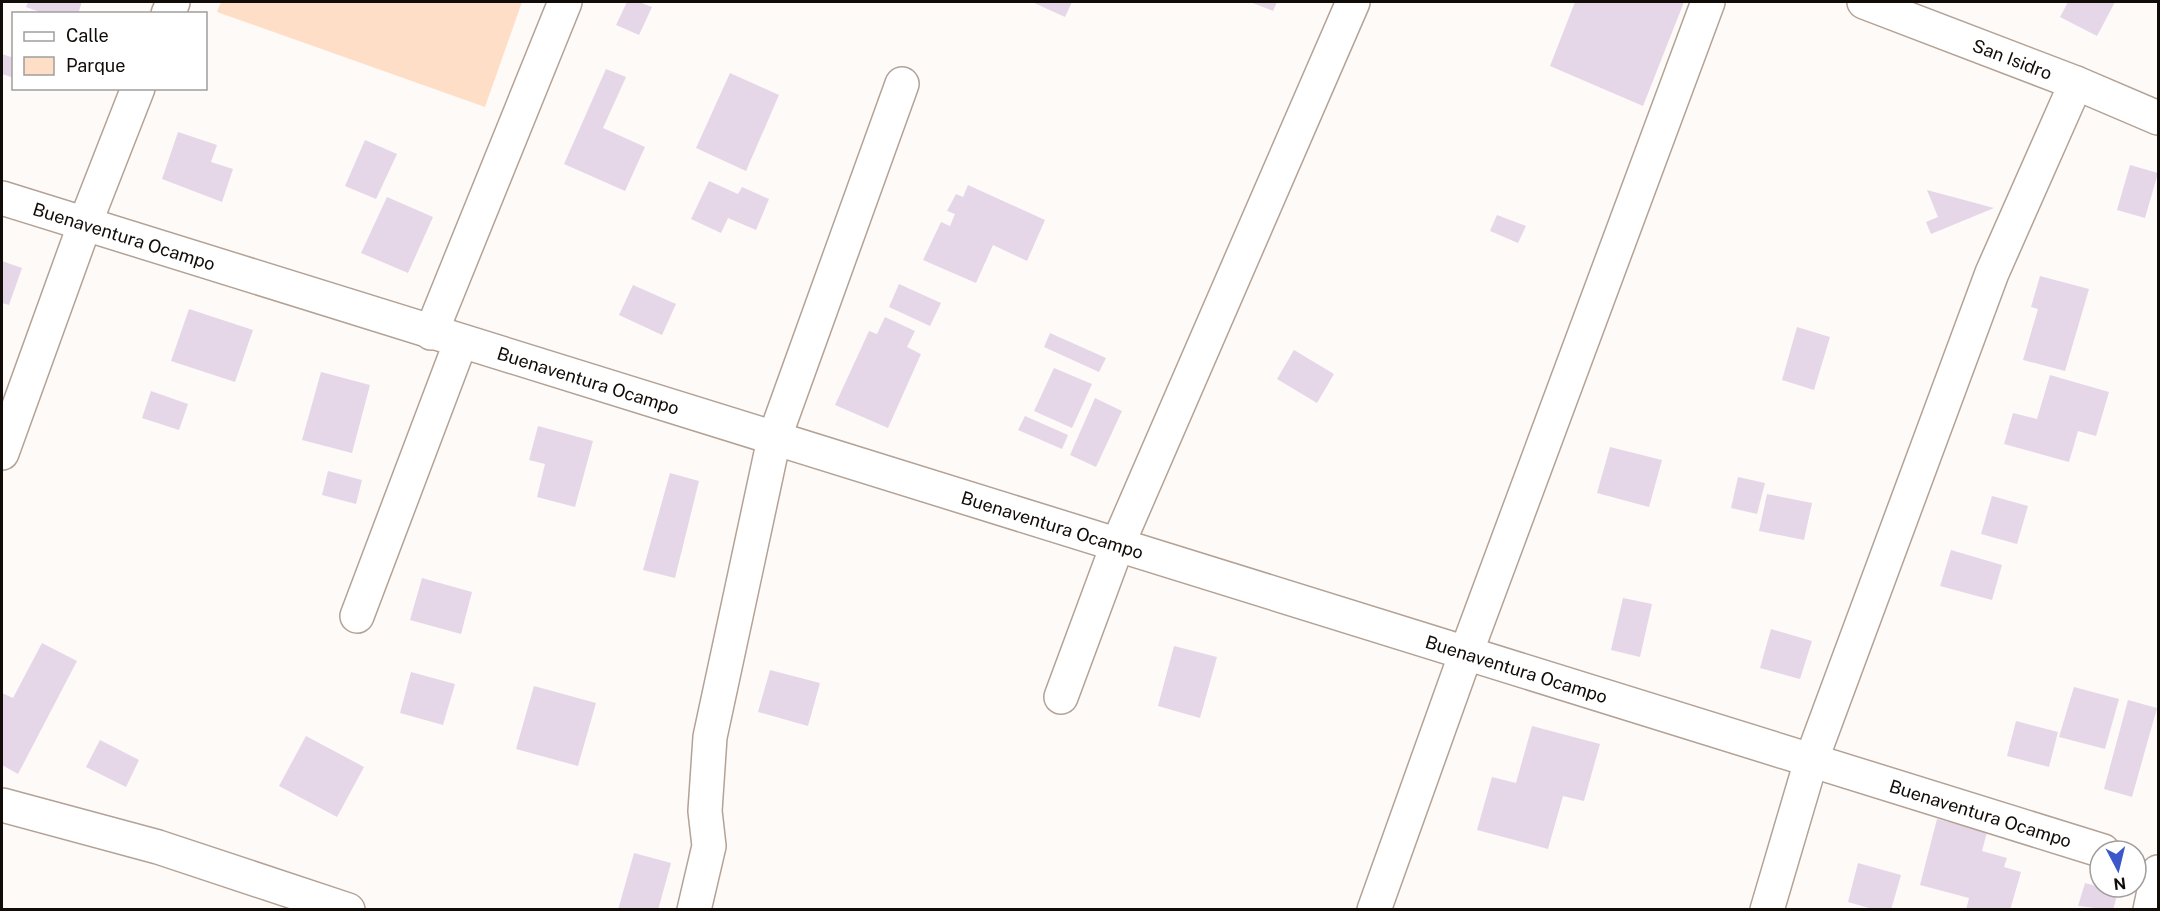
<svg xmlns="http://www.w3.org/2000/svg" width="2160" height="911" font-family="'Public Sans',sans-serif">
<rect width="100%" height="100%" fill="#fefaf8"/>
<path fill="#fedec6" d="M221 2H522L485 107 217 12Z"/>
<g fill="#e5d7e8">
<path d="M28 2H82L78 14H45L26 7Z"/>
<path d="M627 2H639L652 7 639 35 616 25Z"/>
<path d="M1032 2H1072L1065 17Z"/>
<path d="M1250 2H1277L1273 11Z"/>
<path d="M1575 2H1684L1643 106 1550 66Z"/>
<path d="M2068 2H2115L2097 36 2060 17Z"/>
<path d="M2 54 14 58V78L2 74Z"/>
<path d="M606 69 626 77 603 128 645 147 625 191 564 164Z"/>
<path d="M730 73 779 95 746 171 696 148Z"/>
<path d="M178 132 217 145 211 162 233 169 222 202 162 179Z"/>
<path d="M365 140 397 154 376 199 345 186Z"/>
<path d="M2130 165 2158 173 2145 218 2117 210Z"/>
<path d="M709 181 738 194 742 187 769 199 756 230 728 218 721 233 691 219Z"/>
<path d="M968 185 1045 220 1027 261 993 245 976 283 923 260 941 222 950 226 955 214 947 211 956 194 963 197Z"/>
<path d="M1927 190 1994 208 1931 234 1926 222 1938 217Z"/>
<path d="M387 197 433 217 408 273 361 253Z"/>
<path d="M1497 215 1526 226 1518 243 1490 231Z"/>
<path d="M2 261 22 268 9 305 2 303Z"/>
<path d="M2040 276 2089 289 2065 371 2023 360 2038 309 2031 307Z"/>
<path d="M899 284 941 303 930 326 889 307Z"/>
<path d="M633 285 676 304 662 335 619 315Z"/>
<path d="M189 309 253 330 235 382 171 361Z"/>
<path d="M885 317 915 331 907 347 921 354 888 428 835 405 869 331 877 334Z"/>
<path d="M1797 327 1830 337 1814 390 1782 380Z"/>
<path d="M1050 333 1106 358 1099 372 1044 347Z"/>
<path d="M1294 350 1334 374 1317 403 1277 379Z"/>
<path d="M1054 368 1092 384 1072 428 1034 411Z"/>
<path d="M321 372 370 385 352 453 302 440Z"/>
<path d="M2050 375 2109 392 2096 436 2078 431 2069 462 2004 444 2013 413 2037 419Z"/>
<path d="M151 391 188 404 179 430 142 418Z"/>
<path d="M1095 398 1122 411 1096 467 1070 455Z"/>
<path d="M1025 416 1068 435 1062 449 1018 430Z"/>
<path d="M538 426 593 441 575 507 537 497 545 464 529 460Z"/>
<path d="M1610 447 1662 460 1649 507 1597 493Z"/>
<path d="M328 471 362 480 356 504 322 495Z"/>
<path d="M670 473 699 481 675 578 643 570Z"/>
<path d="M1738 477 1765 483 1757 514 1731 508Z"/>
<path d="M1767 494 1812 503 1804 540 1759 531Z"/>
<path d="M1992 496 2028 506 2017 544 1981 534Z"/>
<path d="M1951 550 2002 565 1992 600 1940 586Z"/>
<path d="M422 578 472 592 461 634 410 620Z"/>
<path d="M1623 598 1652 604 1640 657 1611 650Z"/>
<path d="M1771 629 1812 641 1800 679 1760 668Z"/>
<path d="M42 643 77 661 18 774 2 765V693L13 698Z"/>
<path d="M1174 646 1217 657 1200 718 1158 706Z"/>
<path d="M770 670 820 683 808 726 758 712Z"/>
<path d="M411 672 455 684 443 725 400 713Z"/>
<path d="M534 686 596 703 578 766 516 749Z"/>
<path d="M2074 687 2119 699 2105 749 2059 737Z"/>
<path d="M2128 700 2157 708 2132 797 2104 789Z"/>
<path d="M2016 721 2058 732 2049 767 2007 756Z"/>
<path d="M1532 726 1600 744 1584 801 1563 796 1548 849 1477 830 1492 777 1516 783Z"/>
<path d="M306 736 364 767 337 817 279 786Z"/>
<path d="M100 740 139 760 126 787 86 767Z"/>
<path d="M1937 819 1987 832 1982 851 2007 858 2004 867 2021 872 2010 910H1966L1969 898 1920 885Z"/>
<path d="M634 853 671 863 658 910H618Z"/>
<path d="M1858 863 1901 875 1891 910H1876L1848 902Z"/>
<path d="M2085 883 2118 892 2113 910 2078 906Z"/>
</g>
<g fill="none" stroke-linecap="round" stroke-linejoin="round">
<g stroke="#b3a295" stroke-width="36">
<g id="minor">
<path id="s1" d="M1864 2 2076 83 2158 118"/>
<path d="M168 14 173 2"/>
<path id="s2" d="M2 198 2103 851"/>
<path d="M431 333 565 2"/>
<path d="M2 453 84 226 138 88"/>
<path d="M357 616 461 341"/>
<path d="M1061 697 1117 546 1353 2"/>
<path d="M2 805 158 847 348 910"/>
<path d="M694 910 709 846 705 811 710 737 774 439 902 84"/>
<path d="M1374 910 1466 653 1708 2"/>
<path d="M1767 910 1811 761 1992 273 2076 83"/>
<path d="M2150 910 2158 872"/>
</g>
</g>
<use href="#minor" stroke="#fff" stroke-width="33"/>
</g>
<g text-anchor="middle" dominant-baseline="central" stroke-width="6" stroke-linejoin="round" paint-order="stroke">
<g font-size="18" fill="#120c08" stroke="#fff">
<text stroke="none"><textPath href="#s1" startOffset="159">San Isidro</textPath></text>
<text stroke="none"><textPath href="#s2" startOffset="128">Buenaventura Ocampo</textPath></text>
<text stroke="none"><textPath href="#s2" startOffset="614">Buenaventura Ocampo</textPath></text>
<text stroke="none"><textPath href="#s2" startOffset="1100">Buenaventura Ocampo</textPath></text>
<text stroke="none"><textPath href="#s2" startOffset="1586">Buenaventura Ocampo</textPath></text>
<text stroke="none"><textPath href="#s2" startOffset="2072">Buenaventura Ocampo</textPath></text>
</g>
</g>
<rect width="2160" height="911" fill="none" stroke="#120c08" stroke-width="6"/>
<rect x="12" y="12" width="195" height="78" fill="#ffffff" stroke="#a09e9c" stroke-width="1.5"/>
<rect x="24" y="32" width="30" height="9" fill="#ffffff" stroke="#a09e9c" stroke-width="1.5"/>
<text x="66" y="42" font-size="18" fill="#120c08">Calle</text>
<rect x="24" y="57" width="30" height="18" fill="#fedec6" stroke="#a09e9c" stroke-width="1.5"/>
<text x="66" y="72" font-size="18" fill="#120c08">Parque</text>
<g transform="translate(2118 869) rotate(173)"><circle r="28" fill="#ffffff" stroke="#a09e9c" stroke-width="1.5"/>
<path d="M0-4.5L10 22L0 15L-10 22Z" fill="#3a58ca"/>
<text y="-9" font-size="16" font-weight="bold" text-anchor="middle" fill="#120c08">N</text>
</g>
</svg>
